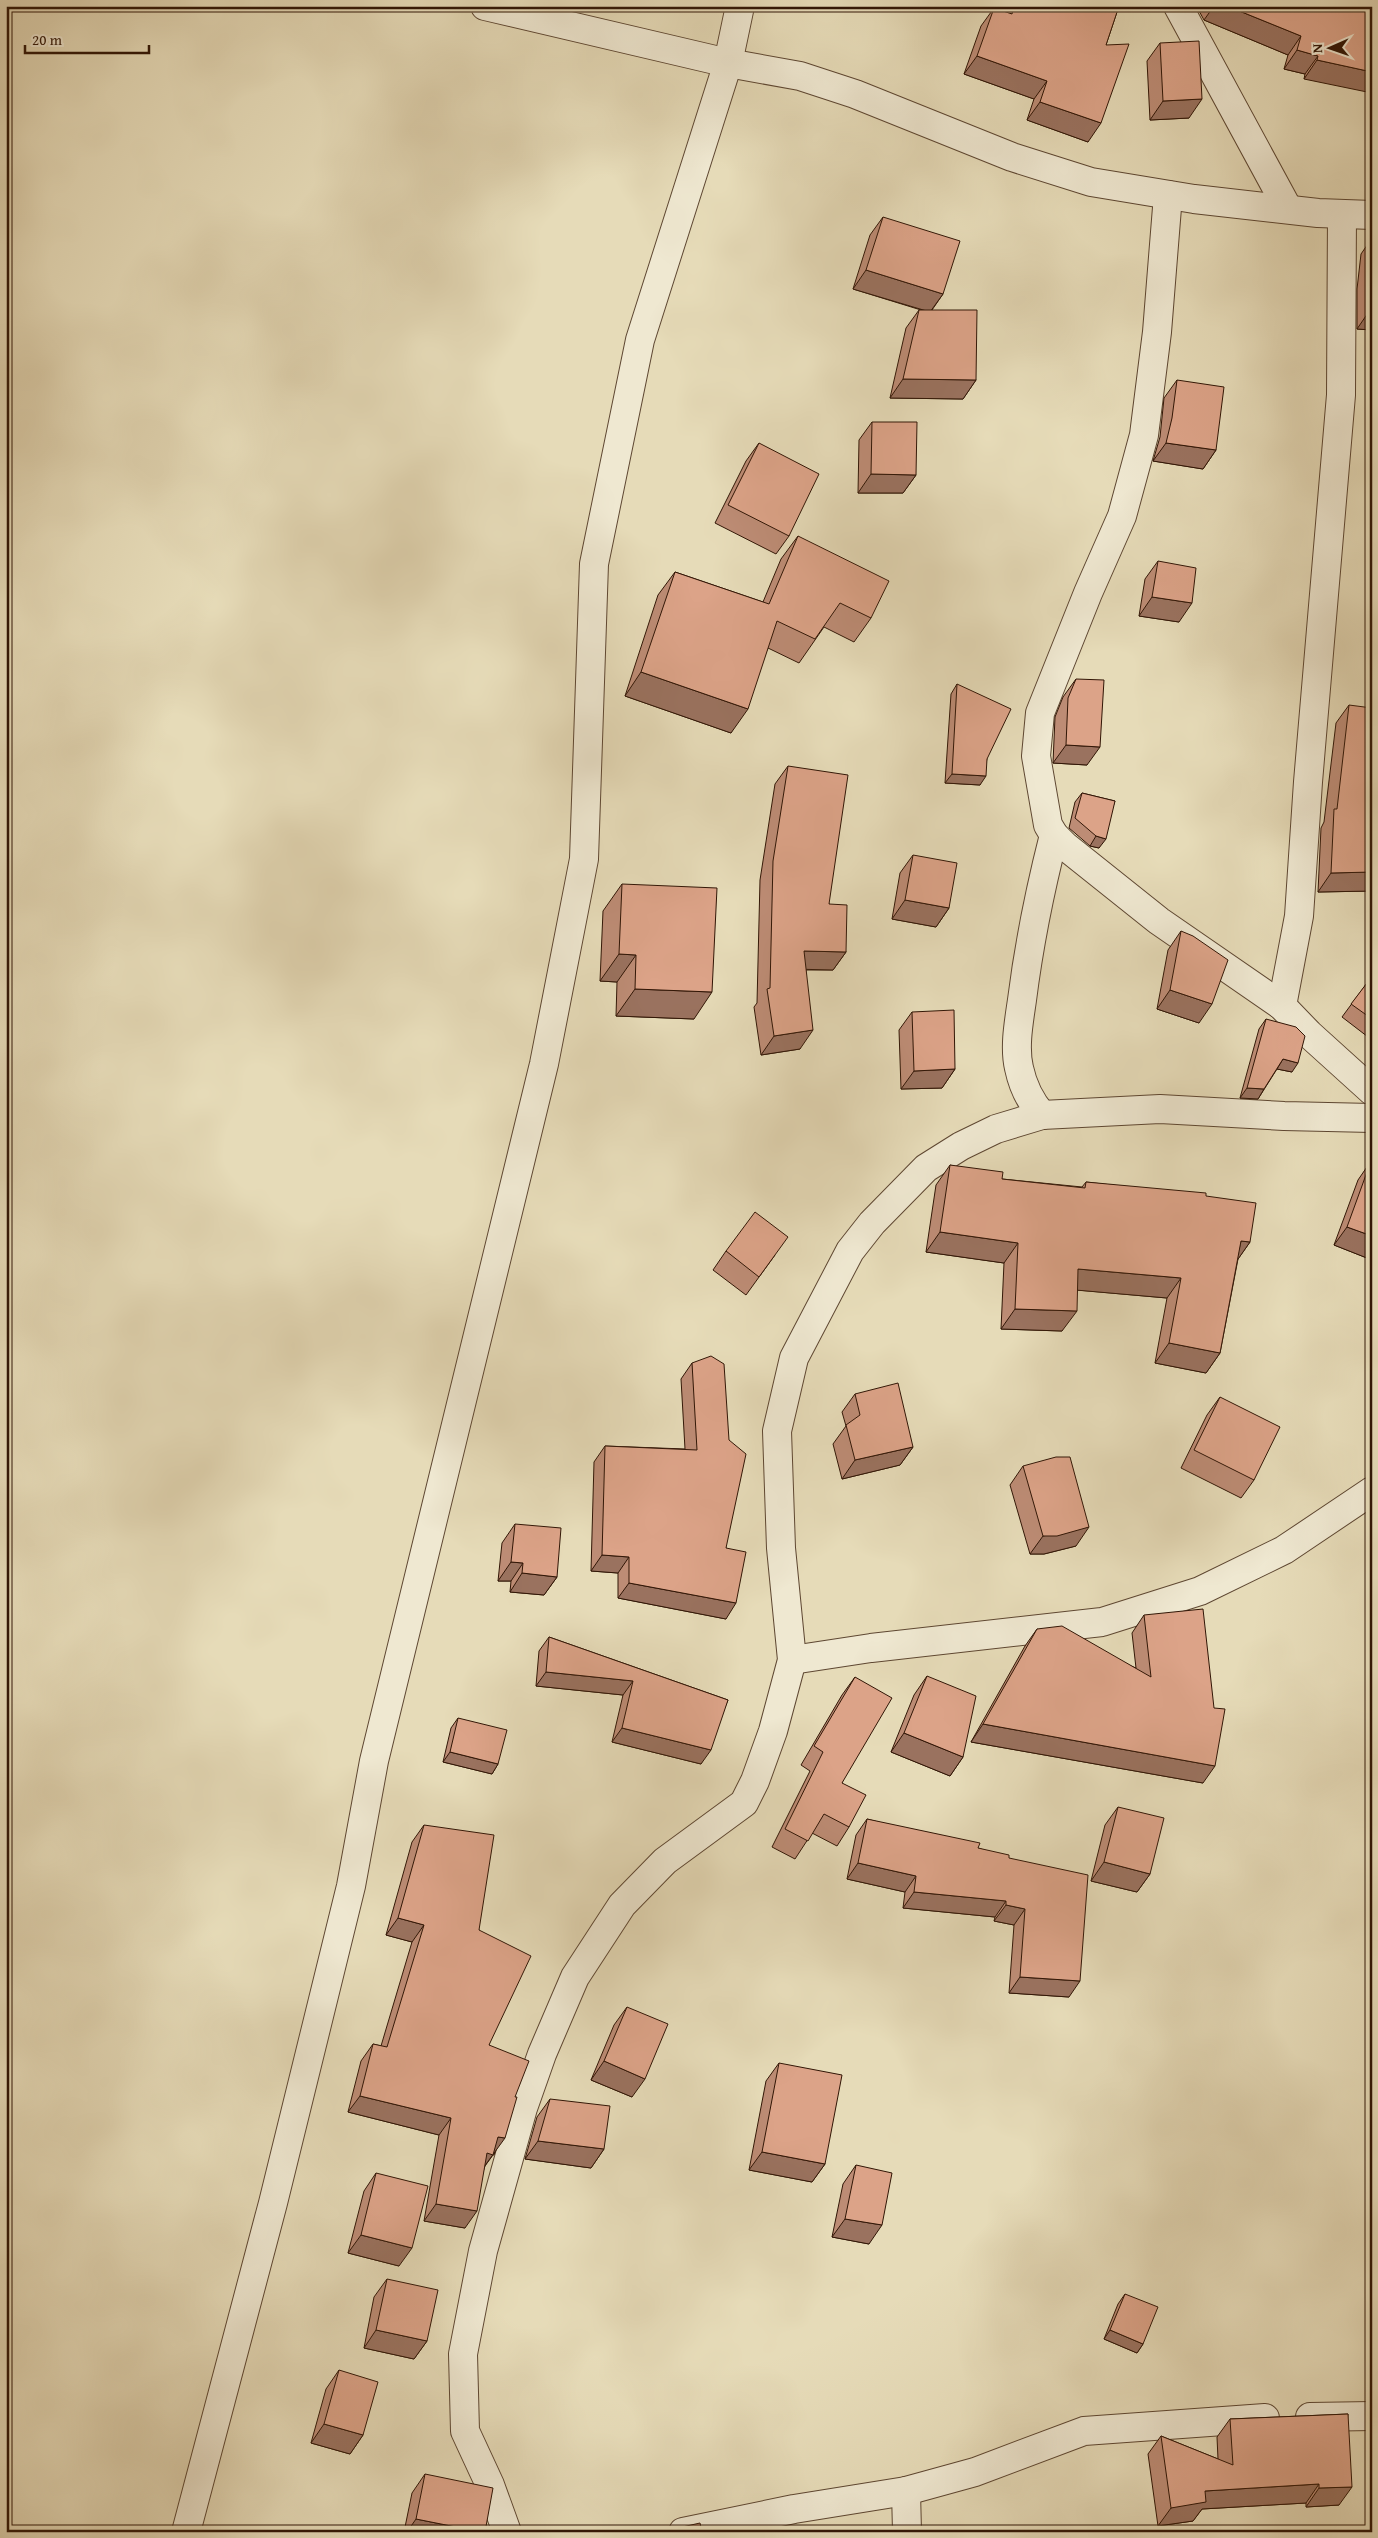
<svg xmlns="http://www.w3.org/2000/svg" width="1378" height="2538" font-family="'Gentium Book Plus',serif">
<rect width="100%" height="100%" fill="#e6dbb8"/>
<filter id="stains"><feTurbulence type="fractalNoise" baseFrequency=".004" numOctaves="4"/><feColorMatrix values="0 0 0 0 .2 0 0 0 0 .09 0 0 0 0 .02 0 0 0 .5 -.17"/></filter>
<radialGradient id="worn" r=".72"><stop offset=".6" stop-color="#630" stop-opacity="0"/><stop offset="1" stop-color="#630" stop-opacity=".3"/></radialGradient>
<g fill="none" stroke-linecap="round" stroke-linejoin="round">
<g stroke="#5e4732" stroke-width="30">
<g id="minor">
<path d="M485 6 728 63 800 76 855 94 1012 157 1091 182 1194 199 1318 213 1372 215"/>
<path d="M1178 6 1288 209"/>
<path d="M1168 195 1157 332 1144 435 1122 516 1088 593 1040 713 1036 756 1048 825 1054 835 1065 846 1159 921 1282 1006 1309 1034 1372 1091"/>
<path d="M1282 1006 1299 916 1308 782 1341 395 1342 215"/>
<path d="M1042 1115C1030 1101 1023 1087 1019 1068 1014 1047 1019 1021 1022 1000 1029 944 1040 890 1054 835"/>
<path d="M792 1660 871 1648 1102 1622 1200 1591 1284 1550 1372 1491"/>
<path d="M1310 2417 1372 2416"/>
<path d="M906 2491 907 2532"/>
<path d="M186 2532 273 2203 351 1886 374 1761 544 1064 584 859 594 564 640 340 728 63 740 6"/>
<path d="M507 2532 490 2485 465 2431 463 2354 483 2251 523 2108 542 2054 575 1977 622 1905 665 1861 744 1803 755 1781 773 1731 792 1660 781 1548 777 1431 794 1358 850 1251 872 1223 926 1168 961 1146 996 1129 1042 1115 1160 1109 1284 1116 1372 1118"/>
<path d="M683 2532 794 2509 906 2491 975 2472 1084 2431 1265 2418"/>
</g>
</g>
<use href="#minor" stroke="#efe8d1" stroke-width="28"/>
</g>
<g fill="#bd8c75" stroke="#311606">
<path d="M1005 6H1119L1106 45 1088 142 1027 120 1034 99 964 74 981 26 994 8 1004 11Z"/>
<path d="M1199 6H1372L1304 79 1305 74 1284 69 1288 55 1204 20 1198 9Z"/>
<path d="M1160 43 1189 118 1150 120 1147 61Z"/>
<path d="M883 217 943 294 932 310 976 380 963 399 890 398 906 328 919 310H921L853 289 870 235Z"/>
<path d="M1372 238V330L1357 329V289L1361 254Z"/>
<path d="M1177 380 1216 450 1203 469 1153 461 1160 437 1164 398Z"/>
<path d="M872 422 916 475 903 493H858L859 440Z"/>
<path d="M759 443 789 536 776 554 715 523 746 461Z"/>
<path d="M798 536 871 618 854 642 824 627 799 663 768 648 731 733 625 696 658 595 675 572 763 602 781 559Z"/>
<path d="M1158 561 1179 622 1139 616 1145 579Z"/>
<path d="M1076 679 1087 765 1053 763 1055 717 1063 697Z"/>
<path d="M957 684 987 759 980 785 945 783 951 694Z"/>
<path d="M1349 705 1372 891 1318 892 1321 828 1324 822 1336 723Z"/>
<path d="M788 766 829 904 846 952 833 970H806L800 1049 761 1055 754 1007 757 1003 760 880 775 784Z"/>
<path d="M1082 793 1115 801 1099 848 1090 846 1069 828 1075 802Z"/>
<path d="M913 855 949 908 936 927 892 919 900 873Z"/>
<path d="M622 884 694 1019 616 1016 617 982 600 981 603 911Z"/>
<path d="M1181 931 1199 1023 1157 1009 1168 950Z"/>
<path d="M1370 979 1372 980V1040L1342 1017Z"/>
<path d="M912 1012 955 1069 942 1088 901 1089 899 1030Z"/>
<path d="M1266 1019 1292 1072 1277 1069 1258 1099 1240 1098 1259 1029Z"/>
<path d="M1371 1161 1372 1260 1334 1245 1358 1180Z"/>
<path d="M950 1165 1002 1179 1082 1187 1086 1182 1206 1196 1250 1242 1238 1259 1220 1353 1206 1373 1155 1363 1167 1298 1077 1290 1062 1331 1001 1329 1004 1263 926 1252 936 1185Z"/>
<path d="M726 1251 775 1255 746 1295 713 1270Z"/>
<path d="M692 1363 726 1548V1619L618 1598V1573L591 1571 594 1462 605 1446 685 1449 681 1379Z"/>
<path d="M855 1394 913 1447 900 1465 842 1479 833 1444 846 1426 842 1412Z"/>
<path d="M1220 1397 1254 1480 1241 1498 1181 1468 1207 1415Z"/>
<path d="M1023 1466 1076 1546 1044 1554H1030L1010 1485Z"/>
<path d="M515 1524 557 1577 544 1595 510 1592 511 1581H498L502 1543Z"/>
<path d="M1144 1615 1203 1783 971 1742 1025 1646 1037 1629 1136 1668 1132 1633Z"/>
<path d="M549 1637 728 1700 701 1764 612 1742 623 1695 536 1686 539 1651Z"/>
<path d="M1372 1661V1677L1368 1676Z"/>
<path d="M927 1676 963 1757 950 1776 891 1752 914 1695Z"/>
<path d="M855 1677 842 1783 849 1827 837 1846 812 1833 795 1859 772 1847 810 1771 801 1765 842 1695Z"/>
<path d="M458 1718 498 1764 492 1774 443 1762 451 1728Z"/>
<path d="M1118 1807 1150 1874 1137 1892 1091 1881 1105 1825Z"/>
<path d="M867 1819 978 1848 1009 1858 1069 1997 1009 1993 1014 1925 994 1921 995 1917 903 1908 905 1892 847 1879 856 1835Z"/>
<path d="M424 1825 479 1930 489 2045 515 2097 494 2155H493L485 2166 465 2228 424 2221 439 2135 348 2112 361 2061 373 2044 381 2046 412 1942 386 1935 412 1842Z"/>
<path d="M627 2007 632 2097 591 2080 614 2025Z"/>
<path d="M779 2063 825 2164 812 2182 749 2170 766 2081Z"/>
<path d="M550 2099 604 2149 591 2168 525 2159 537 2117Z"/>
<path d="M856 2165 869 2244 832 2237 843 2184Z"/>
<path d="M376 2173 399 2266 348 2253 364 2191Z"/>
<path d="M387 2279 427 2341 414 2359 364 2348 374 2297Z"/>
<path d="M1125 2294 1143 2344 1137 2353 1104 2339 1118 2304Z"/>
<path d="M339 2370 363 2435 350 2454 311 2443 326 2389Z"/>
<path d="M1348 2414 1339 2505 1306 2507V2503L1202 2509 1193 2521 1158 2526 1148 2454 1161 2436 1218 2459 1217 2437 1230 2419Z"/>
<path d="M425 2474 485 2532H404L412 2493Z"/>
</g>
<g fill="#9a725f" stroke="#311606">
<path d="M1214 6H1227L1301 36 1288 55 1204 20Z"/>
<path d="M1297 50 1318 56 1305 74 1284 69Z"/>
<path d="M977 56 1047 81 1034 99 964 74Z"/>
<path d="M1317 60 1372 72V93L1304 79Z"/>
<path d="M1202 99 1189 118 1150 120 1163 101Z"/>
<path d="M1040 102 1101 123 1088 142 1027 120Z"/>
<path d="M866 270 943 294 930 312 853 289Z"/>
<path d="M1370 310H1372V330L1357 329Z"/>
<path d="M903 379 976 380 963 399 890 398Z"/>
<path d="M1166 443 1216 450 1203 469 1153 461Z"/>
<path d="M871 474 916 475 903 493H858Z"/>
<path d="M1152 597 1192 603 1179 622 1139 616Z"/>
<path d="M641 672 748 709 731 733 625 696Z"/>
<path d="M1066 745 1100 747 1087 765 1053 763Z"/>
<path d="M952 774 986 776 980 785 945 783Z"/>
<path d="M1096 836 1106 839 1099 848 1090 846Z"/>
<path d="M1372 872V891L1318 892 1331 873Z"/>
<path d="M905 900 949 908 936 927 892 919Z"/>
<path d="M804 951 846 952 833 970 791 969Z"/>
<path d="M619 954 636 955 617 982 600 981Z"/>
<path d="M635 989 712 992 694 1019 616 1016Z"/>
<path d="M1170 990 1212 1004 1199 1023 1157 1009Z"/>
<path d="M813 1030 800 1049 761 1055 774 1036Z"/>
<path d="M1283 1059 1298 1063 1292 1072 1277 1069Z"/>
<path d="M955 1069 942 1088 901 1089 914 1071Z"/>
<path d="M1247 1088 1264 1089 1258 1099 1240 1098Z"/>
<path d="M1347 1227 1372 1236V1260L1334 1245Z"/>
<path d="M940 1232 1018 1243 1004 1263 926 1252Z"/>
<path d="M1241 1241 1250 1242 1236 1262Z"/>
<path d="M1078 1269 1181 1278 1167 1298 1064 1289Z"/>
<path d="M1015 1309 1077 1311 1062 1331 1001 1329Z"/>
<path d="M1169 1343 1220 1353 1206 1373 1155 1363Z"/>
<path d="M913 1447 900 1465 842 1479 855 1460Z"/>
<path d="M1089 1527 1076 1546 1044 1554H1030L1043 1536Z"/>
<path d="M602 1555 629 1557 618 1573 591 1571Z"/>
<path d="M511 1562 523 1563 511 1581H498Z"/>
<path d="M522 1573 557 1577 544 1595 510 1592Z"/>
<path d="M629 1583 736 1603 726 1619 618 1598Z"/>
<path d="M1372 1671V1677L1368 1676Z"/>
<path d="M546 1672 633 1681 623 1695 536 1686Z"/>
<path d="M983 1724 1215 1766 1203 1783 971 1742Z"/>
<path d="M622 1728 711 1750 701 1764 612 1742Z"/>
<path d="M904 1733 963 1757 950 1776 891 1752Z"/>
<path d="M450 1752 498 1764 492 1774 443 1762Z"/>
<path d="M1104 1862 1150 1874 1137 1892 1091 1881Z"/>
<path d="M858 1863 916 1876 905 1892 847 1879Z"/>
<path d="M914 1892 1006 1901 995 1917 903 1908Z"/>
<path d="M1006 1905 1025 1909 1014 1925 994 1921Z"/>
<path d="M398 1918 424 1925 412 1942 386 1935Z"/>
<path d="M1020 1977 1080 1981 1069 1997 1009 1993Z"/>
<path d="M604 2061 645 2079 632 2097 591 2080Z"/>
<path d="M360 2096 451 2118 439 2135 348 2112Z"/>
<path d="M498 2137 505 2138 481 2171 475 2170Z"/>
<path d="M538 2141 604 2149 591 2168 525 2159Z"/>
<path d="M762 2152 825 2164 812 2182 749 2170Z"/>
<path d="M436 2204 477 2211 465 2228 424 2221Z"/>
<path d="M845 2219 882 2225 869 2244 832 2237Z"/>
<path d="M361 2235 412 2248 399 2266 348 2253Z"/>
<path d="M376 2330 427 2341 414 2359 364 2348Z"/>
<path d="M1110 2330 1143 2344 1137 2353 1104 2339Z"/>
<path d="M324 2424 363 2435 350 2454 311 2443Z"/>
<path d="M1319 2484 1306 2503 1202 2509 1193 2521 1158 2526 1171 2508 1205 2491Z"/>
<path d="M1352 2487 1339 2505 1306 2507 1319 2488Z"/>
<path d="M416 2519 481 2532H407Z"/>
</g>
<g fill="#dca388" stroke="#311606">
<path d="M1014 6H1119L1106 45 1129 44 1101 123 1040 102 1047 81 977 56 994 8 1012 14Z"/>
<path d="M1227 6H1372V72L1317 60 1318 56 1297 50 1301 36Z"/>
<path d="M1199 41 1202 99 1163 101 1160 43Z"/>
<path d="M883 217 960 241 943 294 866 270Z"/>
<path d="M1372 255V310H1370V270Z"/>
<path d="M919 310H977L976 380 903 379Z"/>
<path d="M1177 380 1224 387 1216 450 1166 443 1172 418Z"/>
<path d="M872 422H917L916 475 871 474Z"/>
<path d="M759 443 819 474 789 536 728 505Z"/>
<path d="M798 536 889 581 871 618 840 603 815 639 777 621 748 709 641 672 675 572 769 604Z"/>
<path d="M1158 561 1196 568 1192 603 1152 597Z"/>
<path d="M1076 679 1104 680 1100 747 1066 745 1068 698Z"/>
<path d="M957 684 1011 709 987 759 986 776 952 774Z"/>
<path d="M1349 705 1372 708V872L1331 873 1334 809H1337Z"/>
<path d="M788 766 848 775 829 904 847 905 846 952 804 951 813 1030 774 1036 767 989 770 988 773 861Z"/>
<path d="M1082 793 1115 801 1106 839 1096 836 1075 818Z"/>
<path d="M913 855 957 863 949 908 905 900Z"/>
<path d="M622 884 717 888 712 992 635 989 636 955 619 954Z"/>
<path d="M1181 931 1193 936 1228 960 1212 1004 1170 990Z"/>
<path d="M1370 979 1372 980V1019L1351 1004Z"/>
<path d="M954 1010 955 1069 914 1071 912 1012Z"/>
<path d="M1266 1019 1296 1027 1305 1036 1298 1063 1283 1059 1264 1089 1247 1088Z"/>
<path d="M1371 1161H1372V1236L1347 1227Z"/>
<path d="M950 1165 1003 1172 1002 1179 1085 1188 1086 1182 1206 1193V1196L1256 1203 1250 1242 1241 1241 1220 1353 1169 1343 1181 1278 1078 1269 1077 1311 1015 1309 1018 1243 940 1232Z"/>
<path d="M755 1212 788 1237 759 1277 726 1251Z"/>
<path d="M711 1356 724 1364 729 1440 746 1454 726 1548 746 1552 736 1603 629 1583V1557L602 1555 605 1446 697 1450 692 1363Z"/>
<path d="M898 1383 913 1447 855 1460 846 1425 860 1415 855 1394Z"/>
<path d="M1220 1397 1280 1427 1254 1480 1194 1450Z"/>
<path d="M1056 1457H1070L1089 1527 1057 1536H1043L1023 1466Z"/>
<path d="M515 1524 561 1528 557 1577 522 1573 523 1563 511 1562Z"/>
<path d="M1203 1609 1214 1708 1225 1709 1215 1766 983 1724 1037 1629 1062 1626 1151 1677 1144 1615Z"/>
<path d="M549 1637 728 1700 711 1750 622 1728 633 1681 546 1672Z"/>
<path d="M927 1676 976 1696 963 1757 904 1733Z"/>
<path d="M855 1677 892 1698 842 1783 866 1795 849 1827 824 1814 808 1841 785 1829 823 1752 814 1746Z"/>
<path d="M458 1718 507 1730 498 1764 450 1752Z"/>
<path d="M1118 1807 1164 1818 1150 1874 1104 1862Z"/>
<path d="M867 1819 980 1843 978 1848 1009 1855V1858L1088 1875 1080 1981 1020 1977 1025 1909 1006 1905V1901L914 1892 916 1876 858 1863Z"/>
<path d="M424 1825 494 1835 479 1930 531 1956 489 2045 529 2061 515 2097H517L505 2138 498 2137 493 2155 487 2153 477 2211 436 2204 451 2118 360 2096 373 2044 387 2047 424 1925 398 1918Z"/>
<path d="M627 2007 668 2024 645 2079 604 2061Z"/>
<path d="M779 2063 842 2075 825 2164 762 2152Z"/>
<path d="M550 2099 610 2106 604 2149 538 2141Z"/>
<path d="M856 2165 892 2173 882 2225 845 2219Z"/>
<path d="M376 2173 428 2186 412 2248 361 2235Z"/>
<path d="M387 2279 438 2290 427 2341 376 2330Z"/>
<path d="M1125 2294 1158 2307 1143 2344 1110 2330Z"/>
<path d="M339 2370 378 2382 363 2435 324 2424Z"/>
<path d="M1348 2414 1352 2487 1319 2488V2484L1205 2491 1206 2502 1171 2508 1161 2436 1233 2465 1230 2419Z"/>
<path d="M425 2474 493 2488 485 2532H481L416 2519Z"/>
<path d="M700 2523 702 2532H660Z"/>
<path d="M909 2528V2532H840V2530Z"/>
</g>
<rect width="1378" height="2538" fill="none" stroke="#e6dbb8" stroke-width="25"/>
<rect x="8" y="8" width="1363" height="2523" fill="none" stroke="#311606" stroke-width="2.5"/>
<rect x="12" y="12" width="1353" height="2513" fill="none" stroke="#311606"/>
<g transform="translate(1330 48) rotate(268)" stroke="#efe8d1" stroke-width="4" paint-order="stroke">
<path d="M0-4L9 19L0 12L-9 19Z" fill="#311606"/>
<text y="-8" font-size="14" font-weight="bold" text-anchor="middle" fill="#311606">N</text>
</g>
<path d="M25 45v8h124v-8" fill="none" stroke="#311606" stroke-width="2.5"/>
<text x="32" y="45" font-size="15" fill="#311606" stroke="#efe8d1" stroke-width="4" paint-order="stroke">20 m</text>
<rect width="100%" height="100%" filter="url(#stains)"/>
<rect width="100%" height="100%" fill="url(#worn)"/>
</svg>
